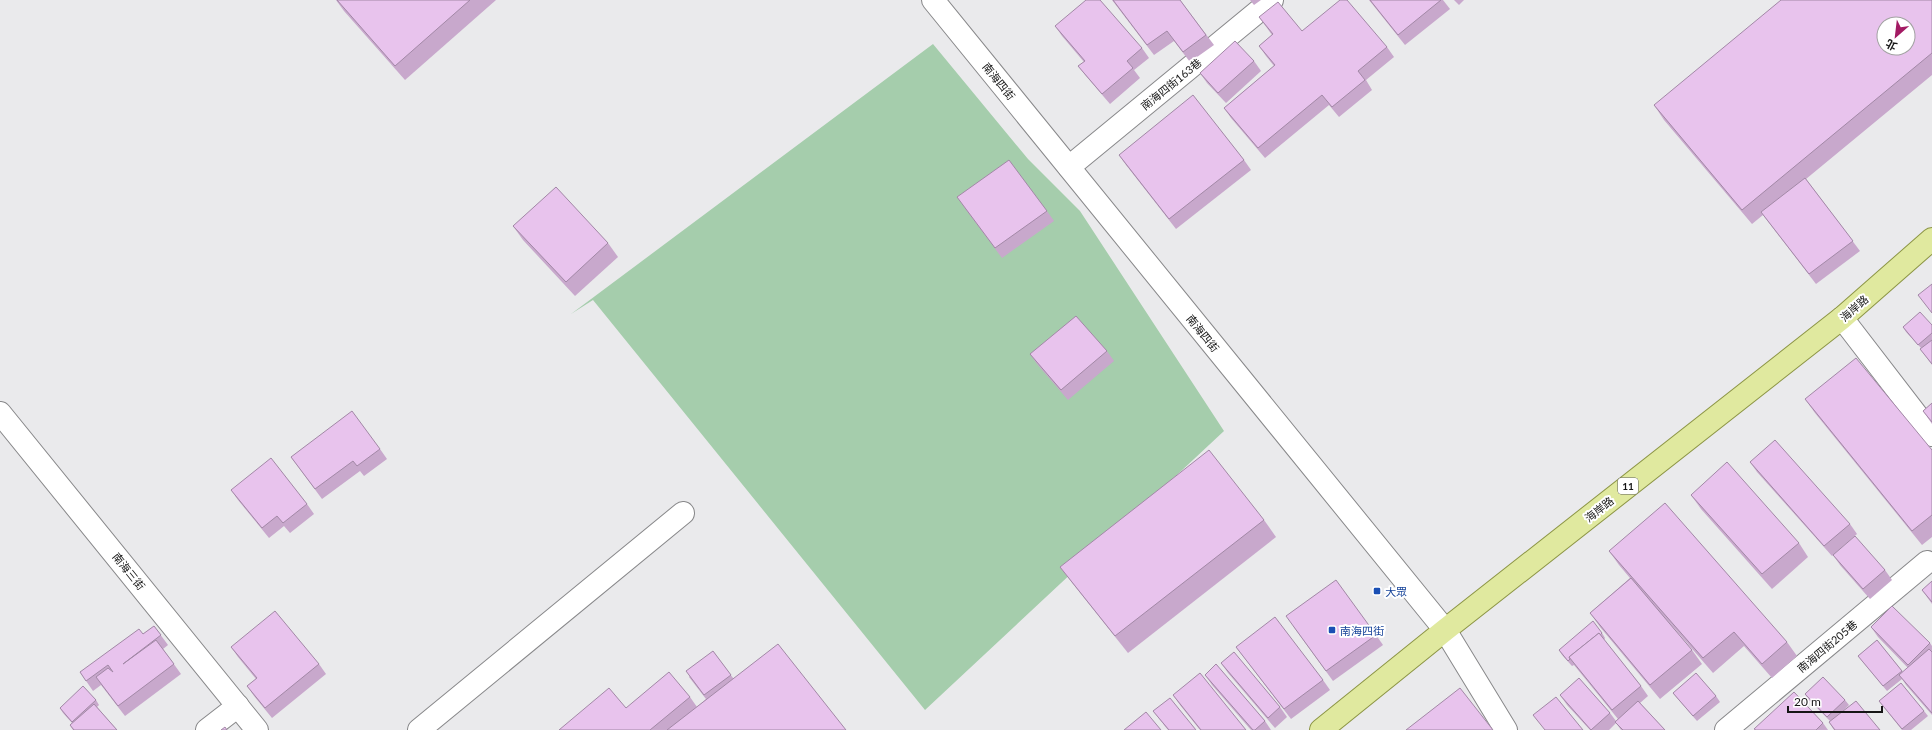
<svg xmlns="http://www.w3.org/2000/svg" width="1932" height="730" font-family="Lato,'Noto Sans TC',sans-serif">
<rect width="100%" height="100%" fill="#eaeaec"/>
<path fill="#a5cdac" d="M933 44 1028 159 1080 211 1224 431 925 710 593 300 571 314Z"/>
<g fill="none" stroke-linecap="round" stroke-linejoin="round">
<g stroke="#88888a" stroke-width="24">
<g id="minor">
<path d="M933 0 1445 630 1506 730"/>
<path d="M1069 167 1272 0"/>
<path d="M1842 318 1932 435"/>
<path d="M0 413 257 730"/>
<path d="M207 730 238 706"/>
<path d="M419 730 683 513"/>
<path d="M1726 730 1927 562"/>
</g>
</g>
<g stroke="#8c9545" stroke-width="24">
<path id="major" d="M1321 730 1445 630 1842 318 1932 239"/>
</g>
<use href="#minor" stroke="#fff" stroke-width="22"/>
<use href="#major" stroke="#e0e99f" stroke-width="22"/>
</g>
<g fill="#c8a8cc">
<path d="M336 0H496L405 80 344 11Z"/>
<path d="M1112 0H1180L1214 45 1190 62 1174 41 1154 55Z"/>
<path d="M1250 0H1261L1254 5Z"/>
<path d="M1369 0H1443L1450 9 1405 45Z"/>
<path d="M1454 0H1464L1459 5Z"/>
<path d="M1932 0V75L1806 179 1860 251 1816 284 1763 215 1752 224 1664 120 1654 105Z"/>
<path d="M1259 17 1302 31 1387 47 1394 57 1366 80 1372 90 1339 117 1329 105 1265 158 1231 118 1224 108 1274 66 1266 56 1259 46 1272 35Z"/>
<path d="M1055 26 1142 48 1149 58 1134 70 1140 78 1110 104 1086 76 1078 66 1084 62 1062 36Z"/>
<path d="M1254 61 1261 71 1226 103 1207 83 1200 73Z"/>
<path d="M1119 155 1244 160 1251 170 1176 229 1126 165Z"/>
<path d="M964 207 1047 211 1054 221 1002 258Z"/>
<path d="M513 226 608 243 618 257 575 296 523 240Z"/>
<path d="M1932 325V365L1924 354 1920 349 1921 348 1906 332 1903 327Z"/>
<path d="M1107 351 1114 361 1068 400 1037 364 1030 354Z"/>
<path d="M1805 399 1932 450V537L1922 545 1815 413Z"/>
<path d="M1932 403V424L1923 411Z"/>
<path d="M380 449 387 459 364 476 360 471 322 499 291 457Z"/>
<path d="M1750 462 1850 524 1857 534 1832 556 1757 472Z"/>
<path d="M231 490 307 504 314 514 290 533 284 526 269 538 238 500Z"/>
<path d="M1691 495 1799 543 1808 557 1772 589 1701 509Z"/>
<path d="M1264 520 1276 537 1128 653 1073 584 1060 567Z"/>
<path d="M1609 551 1787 642 1797 656 1772 678 1744 646 1713 673 1662 614 1692 650 1702 664 1660 699 1600 627 1590 613 1630 578 1619 565Z"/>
<path d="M1833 555 1885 570 1892 580 1870 599 1840 565Z"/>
<path d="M1932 581V604L1922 590Z"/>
<path d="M154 626 168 645 163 649 181 674 125 716 101 685 93 691 80 672 143 634Z"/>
<path d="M1293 626 1376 635 1383 645 1333 681Z"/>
<path d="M1871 627 1930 643 1932 646V715L1906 685 1902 679 1887 691 1858 656 1877 640 1903 672 1908 668 1878 637Z"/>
<path d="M1602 633 1605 638 1604 640 1641 686 1648 696 1640 703 1665 730H1621L1616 723 1609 730H1590L1567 705 1560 695 1610 713 1616 721 1618 719 1574 665 1572 666 1562 655 1559 650Z"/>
<path d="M231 647 319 664 326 674 272 718 254 696 247 686 256 679 238 657Z"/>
<path d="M1236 647 1323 680 1330 690 1291 719Z"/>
<path d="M713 651 733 678 846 730H559L626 708 690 697 697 707 706 699 689 677Z"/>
<path d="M1221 663 1280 707 1287 717 1275 728 1228 673Z"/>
<path d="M1205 675 1265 721 1271 730H1251L1212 685Z"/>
<path d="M1673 693 1716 696 1720 702 1697 721 1677 698Z"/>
<path d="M1805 694 1845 700 1849 705 1840 714 1880 730H1834L1829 722 1830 721 1808 699Z"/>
<path d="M1173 695 1246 730H1200L1180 705Z"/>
<path d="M96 700 99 705 97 707 117 730H73L70 725 72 723 63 713 60 708Z"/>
<path d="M1879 701 1924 711 1928 716 1911 730H1902Z"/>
<path d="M1153 711 1196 730H1168Z"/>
<path d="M1823 723 1828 730H1755Z"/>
</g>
<g fill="#e8c3ed" stroke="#a288a6" fill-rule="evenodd">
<path d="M337 0H470L395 66Z"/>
<path d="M1086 0H1100L1142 48 1127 61 1133 68 1102 94 1078 66 1085 61 1055 26Z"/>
<path d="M1113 0H1180L1206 35 1183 52 1167 31 1147 45Z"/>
<path d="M1340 0H1347L1387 47 1358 71 1365 80 1332 107 1322 95 1258 148 1224 108 1275 65 1259 46 1273 34 1259 17 1278 2 1302 31Z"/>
<path d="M1370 0H1441L1398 35Z"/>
<path d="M1781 0H1932V53L1742 210 1654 105ZM1884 24H1908V48H1884Z"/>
<path d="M1235 41 1254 61 1218 93 1200 73Z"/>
<path d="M1193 95 1244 160 1169 219 1119 155Z"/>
<path d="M1009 160 1047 211 995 248 957 197Z"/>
<path d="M1805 178 1853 241 1809 274 1761 212Z"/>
<path d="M556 187 608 243 566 282 513 226Z"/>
<path d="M1932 284V313L1918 295Z"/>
<path d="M1920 312 1932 325V333L1918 345 1903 327Z"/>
<path d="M1076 316 1107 351 1061 390 1030 354Z"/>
<path d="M1932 340V364L1920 349Z"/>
<path d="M1856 358 1932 450V515L1912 531 1805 399Z"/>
<path d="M1932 403V422L1923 411Z"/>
<path d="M352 411 380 449 357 466 353 461 315 489 291 457Z"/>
<path d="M1775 440 1850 524 1824 546 1750 462Z"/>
<path d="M1209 450 1264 520 1115 636 1060 567Z"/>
<path d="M271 458 307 504 283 523 277 516 262 528 231 490Z"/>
<path d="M1727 462 1799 543 1762 574 1691 495Z"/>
<path d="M1665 503 1787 642 1762 664 1734 632 1703 658 1609 551Z"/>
<path d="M1855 536 1885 570 1863 589 1833 555Z"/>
<path d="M1631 578 1692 650 1650 685 1590 613Z"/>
<path d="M1336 580 1376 635 1326 671 1286 616Z"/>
<path d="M1932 581V602L1922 590Z"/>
<path d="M1892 606 1930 643 1908 665 1871 627Z"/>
<path d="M275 611 319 664 265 708 247 686 257 678 231 647Z"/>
<path d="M1275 617 1323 680 1284 709 1236 647Z"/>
<path d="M1593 621 1602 633 1600 635 1599 633 1569 657 1570 659 1568 661 1559 650Z"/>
<path d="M154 626 161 635 123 664 156 640 174 664 118 706 96 677 108 668 113 672 108 665 86 681 80 672 139 629 143 634Z"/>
<path d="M1599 633 1641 686 1612 710 1569 657Z"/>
<path d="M1877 640 1902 671 1883 686 1858 656Z"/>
<path d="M778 644 846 730H667Z"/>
<path d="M1929 649 1932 652V713L1899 675Z"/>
<path d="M713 651 731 675 704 695 686 671Z"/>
<path d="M1234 652 1280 707 1268 718 1221 663Z"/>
<path d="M1216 664 1265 721 1255 730H1253L1205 675Z"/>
<path d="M669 672 690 697 650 730H559L609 688 626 708Z"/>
<path d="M1200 673 1246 730H1201L1173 695Z"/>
<path d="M1696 673 1716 696 1693 716 1673 693Z"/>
<path d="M1823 677 1845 700 1827 717 1805 694Z"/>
<path d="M1579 678 1610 713 1591 730 1560 695Z"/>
<path d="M1901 683 1924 711 1902 729 1879 701Z"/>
<path d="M83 686 96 700 72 722 60 708Z"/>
<path d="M1460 688 1493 730H1406Z"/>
<path d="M1794 692 1823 723 1816 730H1756L1754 729Z"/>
<path d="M1556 697 1583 730H1545L1533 715Z"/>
<path d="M1170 698 1196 730H1169L1153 711Z"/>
<path d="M1638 701 1665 730H1623L1615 722Z"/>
<path d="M1856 701 1880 730H1835L1829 722Z"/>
<path d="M94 704 117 730H74L70 725Z"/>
<path d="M1146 712 1161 730H1124Z"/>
<path d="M225 727 227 730H221Z"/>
</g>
<g fill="#1a4fb4" stroke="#fff" stroke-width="1.5">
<rect x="1373" y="587" width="8" height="8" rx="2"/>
<rect x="1328" y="626" width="8" height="8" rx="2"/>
</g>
<g text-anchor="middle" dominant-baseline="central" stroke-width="4" stroke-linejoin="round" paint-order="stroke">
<rect fill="#fff" stroke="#5c5c5c" stroke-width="1" x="1618" y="478" width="20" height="16" rx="3"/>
<g font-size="10" font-weight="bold" fill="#161616">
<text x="1628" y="486">11</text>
</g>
<g font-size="11" fill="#161616" stroke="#fff">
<text transform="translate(999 81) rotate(51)">南海四街</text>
<text transform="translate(1171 84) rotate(-39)">南海四街163巷</text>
<text transform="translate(1854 308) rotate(-41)">海岸路</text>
<text transform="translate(1203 333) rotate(51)">南海四街</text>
<text transform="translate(1599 509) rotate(-38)">海岸路</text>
<text transform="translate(129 571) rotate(51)">南海三街</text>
<text transform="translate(1827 646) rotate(-40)">南海四街205巷</text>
</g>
<g font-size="11" fill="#164399" stroke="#fff" text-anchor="start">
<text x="1385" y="591">大眾</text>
<text x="1340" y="630">南海四街</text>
</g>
</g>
<g transform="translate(1896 36) rotate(208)"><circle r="19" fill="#ffffff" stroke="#a2a2a2"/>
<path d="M0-3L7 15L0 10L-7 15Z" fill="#a31a63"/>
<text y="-6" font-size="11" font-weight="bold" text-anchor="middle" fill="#161616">北</text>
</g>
<path d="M1788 706v6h94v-6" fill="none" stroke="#161616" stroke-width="2"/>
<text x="1794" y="706" font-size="12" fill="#161616" stroke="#ffffff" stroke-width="3" paint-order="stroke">20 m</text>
</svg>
